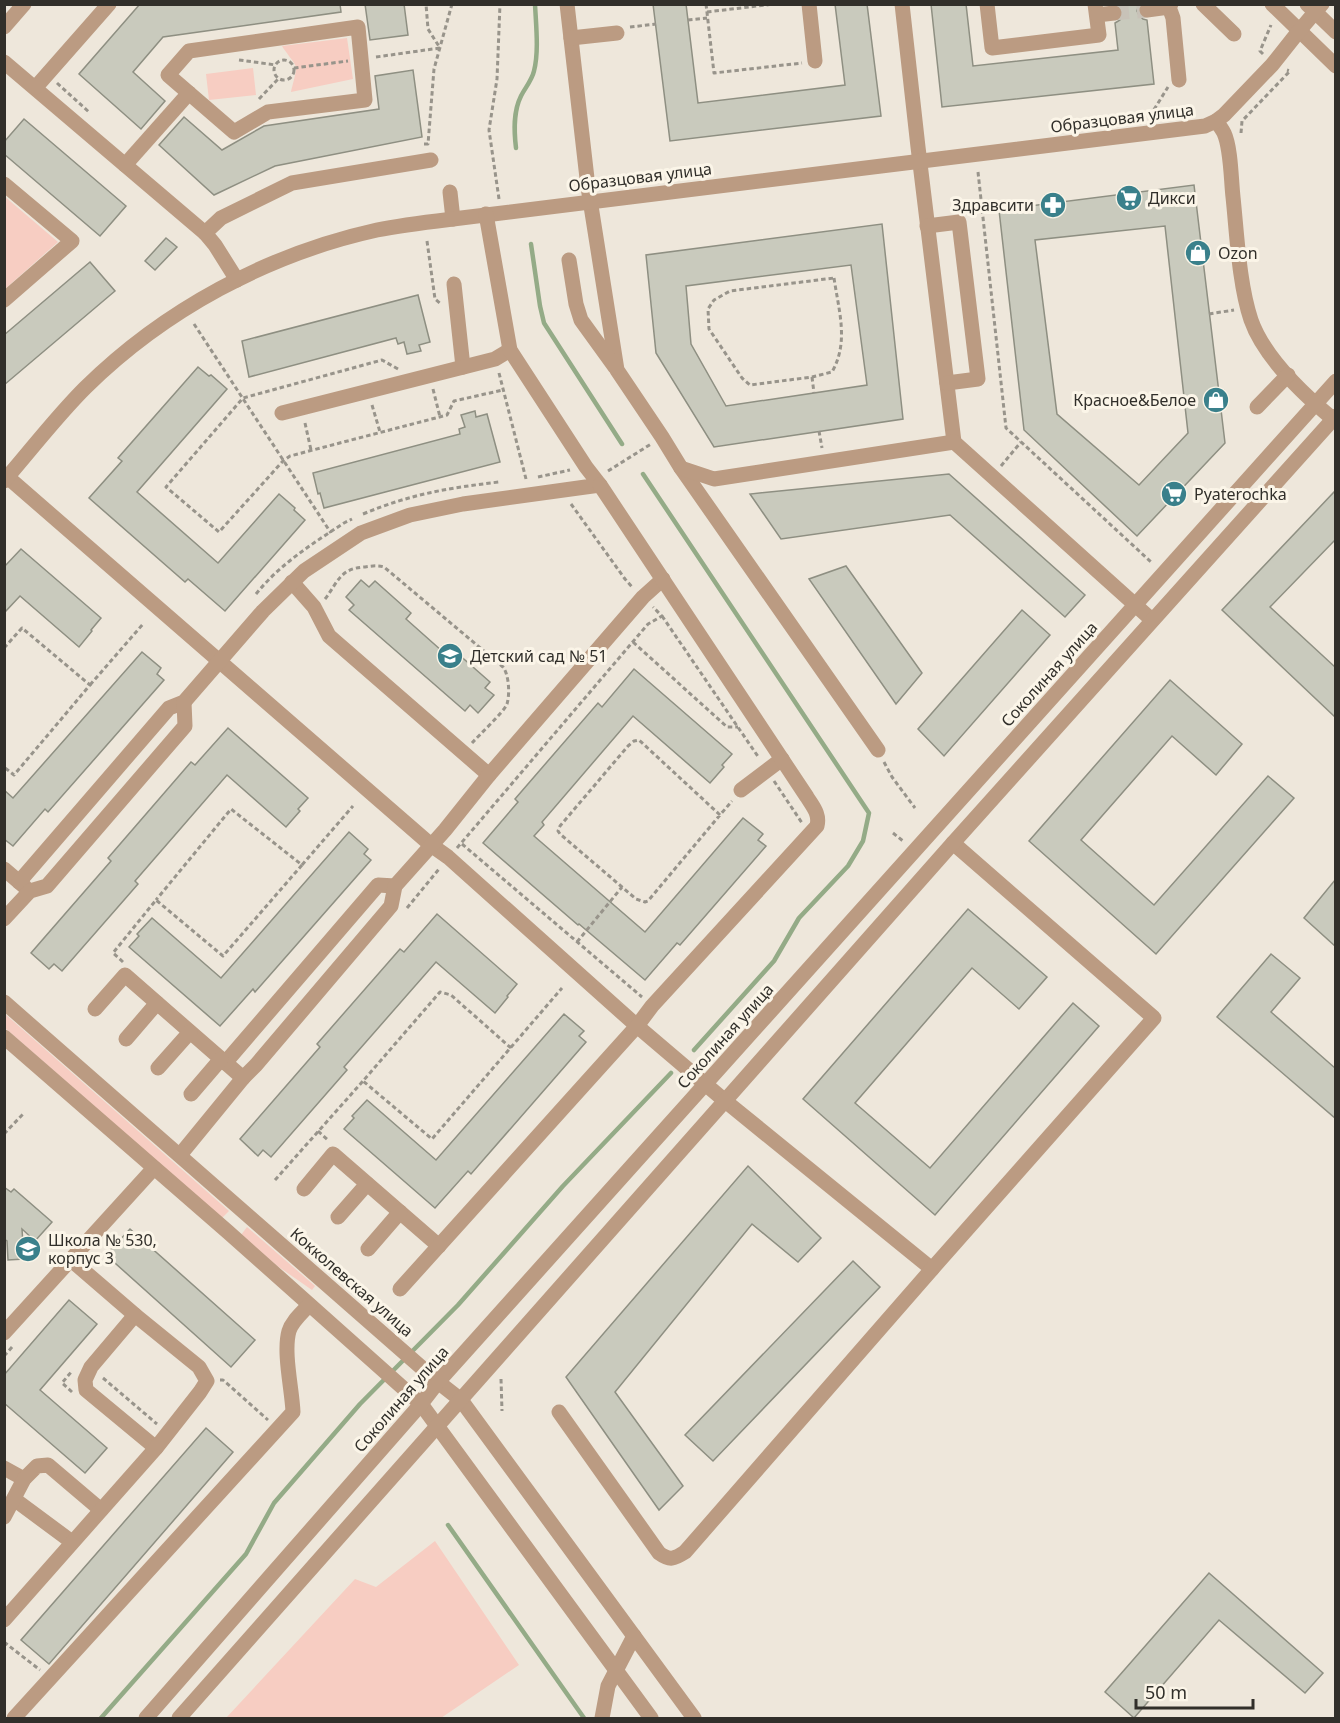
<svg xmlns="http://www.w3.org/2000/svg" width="1340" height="1723" font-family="'Noto Sans',sans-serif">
<rect width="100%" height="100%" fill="#eee7db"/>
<g fill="#f7cdc2">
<path d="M347 38 353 79 291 92C292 86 297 71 296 67 296 64 284 50 282 46Z"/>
<path d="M253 68 256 95 209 100 206 74Z"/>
<path d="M4 196 58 242 5 289H4Z"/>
<path d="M5 1014 229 1211 222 1218 5 1028Z"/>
<path d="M247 1227 315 1286 312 1290 276 1265 241 1235Z"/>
<path d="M435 1541 519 1665 441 1718H226L355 1579 376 1587Z"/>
</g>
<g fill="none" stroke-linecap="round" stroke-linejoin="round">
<g stroke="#94ab87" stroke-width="4.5">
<path d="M516 148C514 131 513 112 521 96 525 88 532 80 534 71 539 52 536 25 535 4"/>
<path d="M531 244 540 306 544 323 622 444"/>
<path d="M643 474 869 813 863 841 848 866 799 918 774 961 694 1050"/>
<path d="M448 1525 584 1718"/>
<path d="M101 1718 246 1554 274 1503 360 1404 458 1305 563 1186 671 1073"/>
</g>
</g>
<g fill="#c9cabd" stroke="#8e8f82" stroke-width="1.5" fill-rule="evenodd">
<path d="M140 4H340L341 12 163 37 133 72 165 101 141 129 79 74Z"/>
<path d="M365 4H404L408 35 370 40Z"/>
<path d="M653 4H686L698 103 845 85 835 4H867L881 116 670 141Z"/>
<path d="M931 4H966L973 66 1118 50 1115 23 1120 20 1124 12 1122 8 1119 4H1139L1137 11 1139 15 1143 19 1147 20 1154 84 942 107Z"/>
<path d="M413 70 422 137 275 166 214 195 159 145 184 117 222 150 264 126 379 109 375 76Z"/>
<path d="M24 119 126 206 100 236 4 154V142Z"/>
<path d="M1194 185 1225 443 1137 536 1024 430 999 210ZM1165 226 1188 433 1139 485 1057 414 1035 240Z"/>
<path d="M882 224 903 419 714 447 656 353 646 255ZM851 265 867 385 726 406 691 344 686 286Z"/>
<path d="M166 238 177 247 155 270 145 261Z"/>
<path d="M90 262 115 291 4 385V335Z"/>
<path d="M418 295 430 342 419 345 421 351 407 354 404 342 398 344 396 338 249 377 242 341Z"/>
<path d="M198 367 209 376 211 375 227 389 137 492 218 563 279 494 295 508 294 510 305 520 225 611 188 579 185 582 89 498 122 461 118 458Z"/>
<path d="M475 411 476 417 487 414 500 462 324 508 320 493 318 494 313 473 460 434 459 429 465 427 461 415Z"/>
<path d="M949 474 1085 595 1065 617 950 515 781 539 750 494Z"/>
<path d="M1335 491V540L1270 607 1335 667V717L1222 610Z"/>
<path d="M21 549 101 618 91 630 92 631 79 647 20 596 4 613V567Z"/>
<path d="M846 566 922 673 896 704 809 579Z"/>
<path d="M361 580 369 587 375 581 411 613 406 619 451 659 457 653 490 682 485 688 494 695 478 713 470 705 465 711 349 610 354 605 346 597Z"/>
<path d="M1022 610 1050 635 944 756 918 729Z"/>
<path d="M142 652 161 668 157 674 164 680 48 812 45 809 13 846 4 839V790L13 798Z"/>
<path d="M634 669 732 754 722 765 724 767 710 783 633 716 542 822 544 825 534 836 645 932 743 818 763 834 758 840 766 846 680 945 677 943 645 980 579 924 578 925 483 843 518 802 515 799 598 703 602 707Z"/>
<path d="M1170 680 1242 744 1216 775 1172 736 1081 840 1154 905 1268 776 1294 798 1156 954 1029 841Z"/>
<path d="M228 728 308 798 298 809 300 811 286 827 227 775 135 881 138 884 62 971 54 964 49 969 31 953 111 861 108 858 191 762 195 765Z"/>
<path d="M349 832 368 849 364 854 371 860 255 992 253 989 220 1026 129 947 139 936 137 934 152 918 221 978Z"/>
<path d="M1335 880V946L1304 918Z"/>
<path d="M968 909 1047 977 1019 1009 972 968 855 1103 930 1168 1073 1003 1099 1026 935 1215 803 1099Z"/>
<path d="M437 914 517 984 507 996 508 997 495 1013 436 962 344 1067 347 1070 271 1157 263 1150 258 1156 240 1139 320 1047 317 1044 400 949 404 952Z"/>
<path d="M1271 954 1300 978 1271 1012 1335 1068V1118L1217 1017Z"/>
<path d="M564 1014 584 1031 579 1036 586 1042 471 1174 468 1171 435 1208 344 1129 354 1118 352 1116 367 1100 436 1160Z"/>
<path d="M748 1166 821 1238 798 1262 752 1224 615 1392 683 1486 659 1510 566 1377Z"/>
<path d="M4 1187 11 1192 14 1189 52 1222 35 1241 22 1229 24 1259 8 1260 7 1241 4 1239Z"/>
<path d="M130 1229 255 1340 231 1367 106 1255Z"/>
<path d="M853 1261 880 1287 713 1461 685 1435Z"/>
<path d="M69 1300 97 1324 40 1390 107 1448 85 1473 4 1403V1375Z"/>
<path d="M206 1428 233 1452 49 1664 21 1640Z"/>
<path d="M1209 1573 1323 1673 1305 1693 1219 1620 1134 1718 1105 1692Z"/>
</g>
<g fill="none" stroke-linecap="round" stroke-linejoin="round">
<path stroke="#c8c2b8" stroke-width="15" stroke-dasharray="15 8" stroke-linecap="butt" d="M1114 13 1147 10"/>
<g stroke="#98948b" stroke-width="3" stroke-dasharray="4.5 3" stroke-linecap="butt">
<path d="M706 4 714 73 802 63"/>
<path d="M707 12 774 4"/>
<path d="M688 20 707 18"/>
<path d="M630 27 656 24"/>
<path d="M1263 54 1260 51 1271 25"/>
<path d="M376 57 440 48 428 29 426 4"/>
<path d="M239 60 276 65"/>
<circle cx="284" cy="70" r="10"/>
<path d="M294 68 348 61"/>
<path d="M57 83 90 113"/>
<path d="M259 99 279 78"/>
<path d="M1150 116 1168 87"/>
<path d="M1241 133 1242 121 1290 71 1287 70"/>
<path d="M424 144H428L434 69 452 4"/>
<path d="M978 172 1006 428 1151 562"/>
<path d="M499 199 489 130 497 79 500 4"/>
<path d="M427 241 435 299 441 304"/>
<path d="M834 278C839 312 849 342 832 372L812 377 750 385 742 378 709 329 708 309 714 300 730 291Z"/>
<path d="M1209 314 1234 310"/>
<path d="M194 324 331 533"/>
<path d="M398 369 382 360 243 398 166 487 219 532 283 461 290 456 447 415 454 401 503 390"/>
<path d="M499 373 526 479"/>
<path d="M812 377 814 393"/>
<path d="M433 389 440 417"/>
<path d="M372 405 380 432"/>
<path d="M305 423 311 450"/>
<path d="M819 431 822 448"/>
<path d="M1001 466 1021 442"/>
<path d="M608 471 651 444"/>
<path d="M538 477 570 470"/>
<path d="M571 504 625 579 633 588"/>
<path d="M363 514C411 494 448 488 499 482"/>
<path d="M256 594C280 564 312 544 344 523L352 519"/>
<path d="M325 599C338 582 340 568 365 567 371 566 378 565 384 567L503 667C509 675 510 694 507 704 504 712 479 735 472 743"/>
<path d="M662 616 759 758"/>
<path d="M633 642 727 727H738"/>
<path d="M4 648 22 628 90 685 14 775 4 767"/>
<path d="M90 685 143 624"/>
<path d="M884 762 892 777 915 808"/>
<path d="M774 781 802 823"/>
<path d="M720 815 639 740 634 741 628 746 560 826 558 831 560 834 636 899 645 902 648 901 720 815 732 801"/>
<path d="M893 833 903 841"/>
<path d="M462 844 642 997"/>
<path d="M457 848 648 624 662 616 653 607"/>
<path d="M302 865 353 806"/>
<path d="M407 908 439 869"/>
<path d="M577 942 622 887"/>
<path d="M123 962 113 953 156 900 223 956 302 865 231 809 156 900"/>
<path d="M511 1048 451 995 440 992 363 1081 432 1139 562 988"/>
<path d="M318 1131 328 1140"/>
<path d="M4 1134 23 1114"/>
<path d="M275 1180 363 1081"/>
<path d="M4 1356 13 1346"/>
<path d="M103 1378 157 1424"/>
<path d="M501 1379 502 1411"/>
<path d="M220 1380H223L268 1420"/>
<path d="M72 1392 62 1383 72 1371"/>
<path d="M4 1642 40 1670"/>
</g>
<g stroke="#bb9b82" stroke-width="15">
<path d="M567 4 588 187 617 370 662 437 681 468 878 750"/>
<path d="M809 4 815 61"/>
<path d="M902 4 918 147 954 442 1152 620"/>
<path d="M987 4 992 48 1099 35 1095 4"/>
<path d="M1171 4 1169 7 1173 18 1179 80"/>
<path d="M1203 4 1234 34"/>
<path d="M1272 4 1336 66"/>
<path d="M1307 4 1336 32"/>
<path d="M1147 10 1169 7"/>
<path d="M1097 15 1114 13"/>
<path d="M4 27 24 4"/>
<path d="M358 27 365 100 268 112 234 132 168 75 189 51Z"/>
<path d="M571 38 617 33"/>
<path d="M4 62 205 233 215 245 237 280"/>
<path d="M36 87 109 4"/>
<path d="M1216 121C1219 125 1222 129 1224 133 1231 148 1231 179 1233 197 1237 235 1239 284 1251 320 1264 357 1303 394 1333 419"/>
<path d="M125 165 189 93"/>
<path d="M4 184 72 241 4 300"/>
<path d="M450 192 453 219"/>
<path d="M927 226 959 222 978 379 947 383"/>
<path d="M205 233 221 218 292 183 431 160"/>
<path d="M569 260 576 304 581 320 615 367"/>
<path d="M454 284 463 367"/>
<path d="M1257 407 1288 375"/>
<path d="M282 413 495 359 510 350"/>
<path d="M681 468 714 479 954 442"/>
<path d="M4 474 431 845 448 857 637 1026 724 1100 932 1269"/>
<path d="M4 481C31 450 56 417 85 388 164 310 268 254 377 230 402 225 428 222 453 219L1205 126 1216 121 1224 115 1272 65 1299 31 1322 4"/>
<path d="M292 582 314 607 329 636 489 775"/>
<path d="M741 790 782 759"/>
<path d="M4 869 25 887"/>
<path d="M19 882 169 708 184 702 263 611 304 571 361 533 410 515 463 504 600 485 586 467 510 350 486 214"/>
<path d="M4 919 30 891 47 886 185 726 184 702"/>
<path d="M4 1002 438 1382 461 1400 694 1718"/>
<path d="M95 1009 125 975 243 1078"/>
<path d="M4 1037 228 1232 421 1404 651 1718"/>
<path d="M126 1039 157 1003"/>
<path d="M225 1063 378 885 395 886"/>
<path d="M158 1068 190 1032"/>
<path d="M191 1094 221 1059"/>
<path d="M180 1155 243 1078 256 1065 391 906 395 886 445 830 489 775 643 597 663 579"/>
<path d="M304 1189 333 1154 439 1246"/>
<path d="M338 1217 367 1184"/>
<path d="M368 1249 400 1212"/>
<path d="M400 1289 637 1026 652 1006 817 826C820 814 813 807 807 797L600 485"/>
<path d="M135 1315 91 1367 85 1380 86 1390 156 1448"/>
<path d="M4 1333 154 1168"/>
<path d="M559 1412 659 1553C670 1561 674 1559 685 1552L932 1269 1154 1018 953 843"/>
<path d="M4 1468 24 1479"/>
<path d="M14 1499 72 1542"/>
<path d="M4 1517 24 1479 37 1466 48 1465 101 1510"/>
<path d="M4 1620 156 1448 200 1392 207 1381 199 1367 135 1315 70 1259"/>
<path d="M14 1718 293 1412C292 1389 283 1352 289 1331 292 1321 302 1313 309 1305"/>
<path d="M146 1718 421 1404 438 1382 1336 381"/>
<path d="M179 1718 953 843 1336 416"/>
<path d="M602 1718 608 1686 634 1636"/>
</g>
</g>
<defs>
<g id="supermarket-disc" transform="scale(1.35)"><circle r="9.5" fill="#3a808b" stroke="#fbf5e8"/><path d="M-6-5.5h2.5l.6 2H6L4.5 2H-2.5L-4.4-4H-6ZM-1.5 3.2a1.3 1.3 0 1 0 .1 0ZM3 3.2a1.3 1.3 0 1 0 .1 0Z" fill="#fff"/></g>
<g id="pharmacy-disc" transform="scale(1.35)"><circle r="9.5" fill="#3a808b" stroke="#fbf5e8"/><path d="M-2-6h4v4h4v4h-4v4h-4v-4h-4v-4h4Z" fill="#fff"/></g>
<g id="shop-disc" transform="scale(1.35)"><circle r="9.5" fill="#3a808b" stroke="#fbf5e8"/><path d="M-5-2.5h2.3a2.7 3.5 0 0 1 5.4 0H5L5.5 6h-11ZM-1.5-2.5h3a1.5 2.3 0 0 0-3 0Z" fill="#fff"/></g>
<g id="school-disc" transform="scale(1.35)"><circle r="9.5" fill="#3a808b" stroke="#fbf5e8"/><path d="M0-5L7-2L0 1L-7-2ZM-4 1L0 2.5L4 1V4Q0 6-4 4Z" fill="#fff"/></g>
</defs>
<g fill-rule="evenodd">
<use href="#supermarket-disc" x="1129" y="198"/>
<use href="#pharmacy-disc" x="1053" y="205"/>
<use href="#shop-disc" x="1198" y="253"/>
<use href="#shop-disc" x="1216" y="400"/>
<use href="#supermarket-disc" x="1174" y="494"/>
<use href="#school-disc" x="450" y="656"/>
<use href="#school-disc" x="28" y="1249"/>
</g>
<g text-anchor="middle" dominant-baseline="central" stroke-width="6" stroke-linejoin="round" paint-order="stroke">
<g font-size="16" fill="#312f2a" stroke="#fbf5e8">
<text transform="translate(1122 118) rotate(-7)">Образцовая улица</text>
<text transform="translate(640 177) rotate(-7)">Образцовая улица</text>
<text transform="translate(1049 674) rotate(-48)">Соколиная улица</text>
<text transform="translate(725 1036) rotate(-48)">Соколиная улица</text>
<text transform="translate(352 1282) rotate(41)">Кокколевская улица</text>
<text transform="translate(401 1399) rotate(-49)">Соколиная улица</text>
</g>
<g font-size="16" fill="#312f2a" stroke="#fbf5e8" text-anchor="start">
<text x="1148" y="198">Дикси</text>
<text x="1034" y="205" text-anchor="end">Здравсити</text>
<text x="1218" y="253">Ozon</text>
<text x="1196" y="400" text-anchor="end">Красное&amp;Белое</text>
<text x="1194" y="494">Pyaterochka</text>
<text x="470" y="656">Детский сад № 51</text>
<text x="48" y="1240">Школа № 530,<tspan x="48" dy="18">корпус 3</tspan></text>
</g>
</g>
<rect width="1340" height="1723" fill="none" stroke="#312f2a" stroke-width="12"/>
<path d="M1136 1699v9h117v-9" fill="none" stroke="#312f2a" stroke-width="3"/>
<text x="1145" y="1699" font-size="18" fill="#312f2a" stroke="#fbf5e8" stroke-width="4.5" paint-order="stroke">50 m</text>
</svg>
